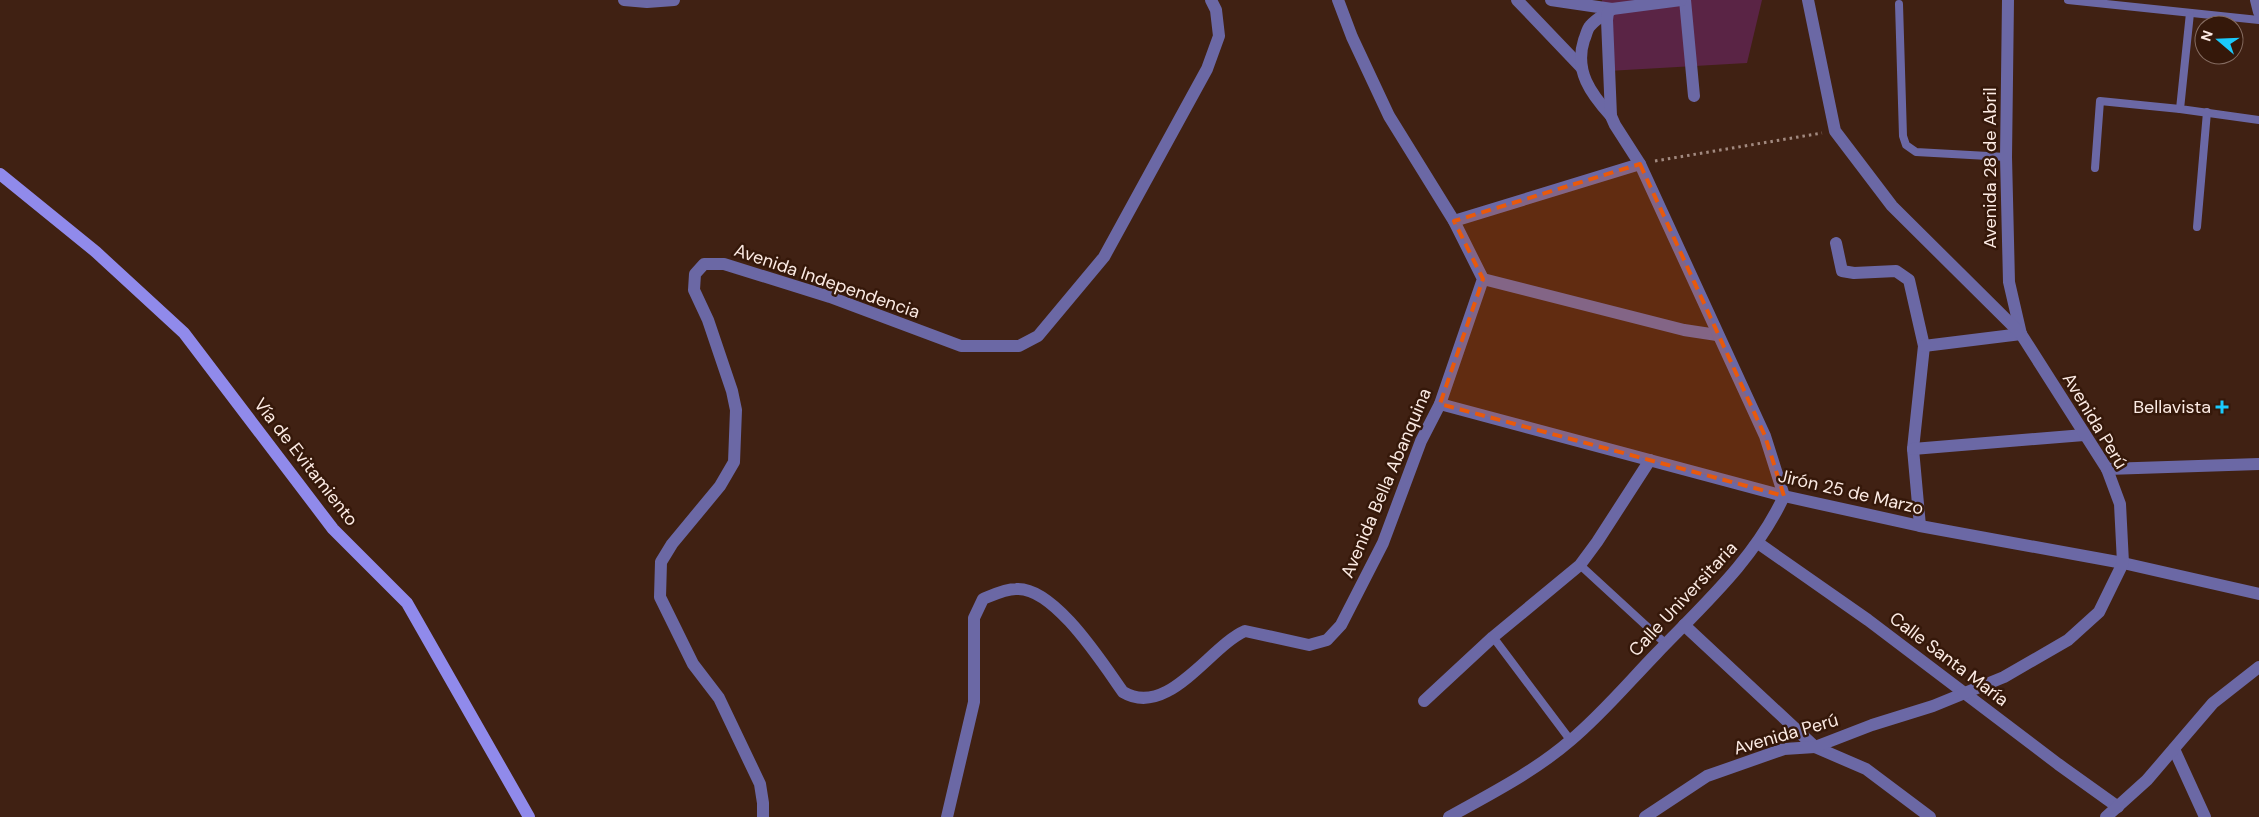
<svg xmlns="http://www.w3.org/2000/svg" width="2259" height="817" font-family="'DM Sans',sans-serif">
<rect width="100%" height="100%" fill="#402113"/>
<path fill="#5a2445" d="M1602 0H1762L1747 63 1608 71Z"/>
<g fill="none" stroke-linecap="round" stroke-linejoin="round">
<path stroke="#a28a80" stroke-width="3" stroke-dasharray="2.5 4" stroke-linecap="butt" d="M1655 161 1822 133"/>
<g stroke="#6b68a5" stroke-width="8">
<path d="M2068 0 2259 20"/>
<path d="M1899 4 1903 136 1906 145 1916 152 2006 157"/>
<path d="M2190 13 2180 109 2259 120"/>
<path d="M2095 168 2100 101 2180 109"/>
<path d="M2197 227 2207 112"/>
<path d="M1580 565 1666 644"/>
<path d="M1493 637 1571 741"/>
</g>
<g stroke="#6b68a5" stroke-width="12">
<path d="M624 0 647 2 674 0"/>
<path d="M1517 0 1581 67"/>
<path d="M1551 0 1612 9C1605 14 1596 19 1590 26 1587 29 1586 36 1584 40 1574 71 1591 94 1611 116"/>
<path d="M1685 0 1694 96"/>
<path d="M2008 0 2006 157 2009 282 2021 334"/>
<path d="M2256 0 2259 12"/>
<path d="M1454 221 1640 164"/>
<path d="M1836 243 1842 271 1854 273 1896 271 1909 280 1924 346 1913 449 1920 526"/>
<path d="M1483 279 1684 330 1717 335"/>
<path d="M1924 346 2021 334"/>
<path d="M1440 404 1784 496 1920 526 2123 563 2259 594"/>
<path d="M1913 449 2084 435"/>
<path d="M2107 469 2259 464"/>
<path d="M1758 543 1868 620 2058 764 2118 807"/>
<path d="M1684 625 1815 747 1866 769 1930 817"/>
<path d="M1424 701 1493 637 1580 565 1597 542 1650 460"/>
<path d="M2174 749 2205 817"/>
<path d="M763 817V803L760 784 719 698 693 664 660 597 661 562 672 544 720 486 734 462 736 410 732 391 708 320 694 290 695 274 704 264H724L830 297 961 346H1019L1038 336 1104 257 1207 69 1219 36 1216 10 1211 0"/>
<path d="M947 817 974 702V618L983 599C993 595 1005 589 1016 589 1054 586 1103 664 1123 692 1168 719 1210 646 1245 631L1309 645 1327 640 1341 625 1383 543 1421 441 1440 404 1483 279 1454 221 1389 116 1352 37 1338 0"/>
<path d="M1449 817C1490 794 1534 772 1571 740 1601 715 1628 683 1656 654 1703 605 1755 559 1784 496L1765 436 1640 164 1615 125 1611 116 1607 20 1608 12 1612 9 1681 0"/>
<path d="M1645 817 1707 776 1784 749 1815 747 1872 725 1933 706 2004 677 2068 640 2099 612 2123 563 2120 504 2107 469 2021 334 1892 206 1835 131 1808 0"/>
<path d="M2106 817 2147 780 2213 703 2259 667"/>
</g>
<path stroke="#908aeb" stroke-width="12" d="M0 174 96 252 184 333 333 529 407 603 529 817"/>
</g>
<path fill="#e8590c" fill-opacity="0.2" stroke="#e8590c" stroke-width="4" stroke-dasharray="10 6" stroke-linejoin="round" d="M1640 164 1765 436 1784 496 1440 404 1483 279 1454 221Z"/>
<path fill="#1bcafc" stroke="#35180a" stroke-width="2" d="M2219.5 399.5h5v5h5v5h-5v5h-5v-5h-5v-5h5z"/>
<g text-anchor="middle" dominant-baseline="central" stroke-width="5" stroke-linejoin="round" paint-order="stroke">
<g font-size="18" fill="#fcebe4" stroke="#35180a">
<text transform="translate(1990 168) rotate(-90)">Avenida 28 de Abril</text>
<text transform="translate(827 281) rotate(19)">Avenida Independencia</text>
<text transform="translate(2095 421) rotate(59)">Avenida Perú</text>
<text transform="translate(306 462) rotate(52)">Vía de Evitamiento</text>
<text transform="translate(1386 483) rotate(-67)">Avenida Bella Abanquina</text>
<text transform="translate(1851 492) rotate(13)">Jirón 25 de Marzo</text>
<text transform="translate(1683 599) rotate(-47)">Calle Universitaria</text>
<text transform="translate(1949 659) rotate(37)">Calle Santa María</text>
<text transform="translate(1786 734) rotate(-16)">Avenida Perú</text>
</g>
<g font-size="18" fill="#fcebe4" stroke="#35180a" text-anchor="end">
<text x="2211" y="407">Bellavista</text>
</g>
</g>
<g transform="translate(2219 40) rotate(289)"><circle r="24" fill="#35180a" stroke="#856c61"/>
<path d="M0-4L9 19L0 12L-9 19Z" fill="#1bcafc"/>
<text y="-8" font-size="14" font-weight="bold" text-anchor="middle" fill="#fcebe4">N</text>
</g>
</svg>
